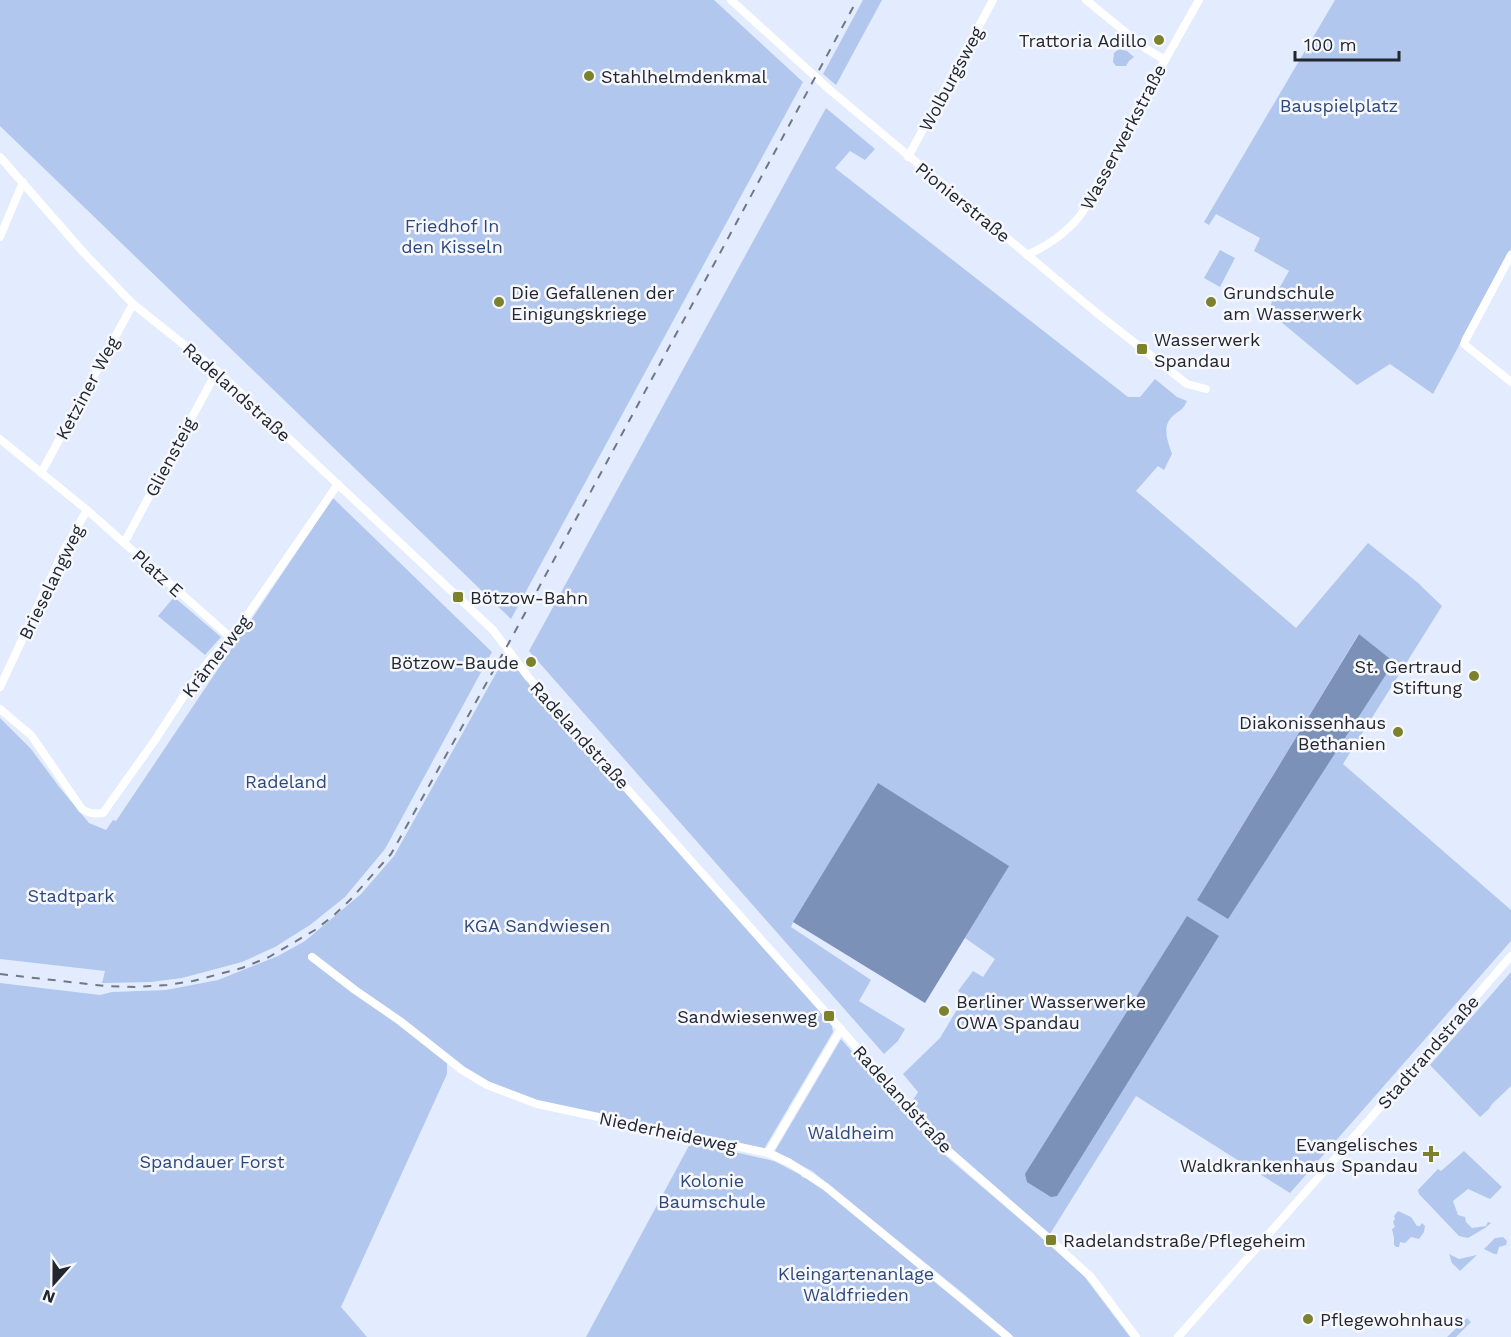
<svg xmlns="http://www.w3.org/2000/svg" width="1511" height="1337" font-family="'Work Sans',sans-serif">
<rect width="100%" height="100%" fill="#e2ecfe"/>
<g fill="#b2c7ee" fill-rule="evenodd">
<path d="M0 0H714L803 82 511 619 0 126Z"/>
<path d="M863 0H882L836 85 823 74Z"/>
<path d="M1335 0H1511V249L1433 394 1390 364 1357 385 1269 312 1272 301 1289 271 1254 251 1260 238 1216 214 1209 225 1204 222Z"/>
<path d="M1119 49 1127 51 1134 57 1129 61 1126 66H1116L1113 62 1114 53Z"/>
<path d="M826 108 875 149 865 160 850 151 835 168 1128 397H1140L1155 379 1177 397 1187 401C1181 413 1181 408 1173 416 1161 426 1168 442 1172 454L1164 470 1158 466 1136 491 1296 628 1368 543 1417 582 1442 606 1343 764 1511 910V941L1290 1193 1136 1096 1050 1234 946 1146 910 1105 918 1092 903 1074 940 1038 965 996 958 991 973 971 983 977 995 959 965 938 1008 867 793 922 791 927 871 980 859 1001 905 1029 898 1041 884 1054 529 651ZM1359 634 1394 663 1197 900 1358 635Z"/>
<path d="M1220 250 1235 258 1220 287 1204 278Z"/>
<path d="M333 498 492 652 385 849 345 897 310 925 275 947 242 962 182 978 151 982 102 983 105 971 0 959V718L31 749 60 788 89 823 106 830 113 820 116 821Z"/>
<path d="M174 597 221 637 205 655 158 616Z"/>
<path d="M509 650 782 963 832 1026 833 1032 764 1149 537 1101 485 1081 447 1060V1074L341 1307 367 1337H0V983L100 995 112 992 166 990 218 980 278 956 305 941 361 894 394 856Z"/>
<path d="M1511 972V1086L1492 1104 1489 1109 1480 1117 1430 1065Z"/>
<path d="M841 1039 940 1151 1034 1231 1084 1276 1130 1337H1014L965 1295 812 1171 775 1151Z"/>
<path d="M691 1142 774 1161 801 1175 802 1177 812 1180 1008 1337H586Z"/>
<path d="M1464 1151 1502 1187 1490 1199 1468 1189 1453 1201 1458 1215 1465 1217 1466 1222 1472 1228 1486 1226 1488 1222 1491 1223 1485 1228 1468 1238 1459 1236 1419 1194 1418 1190 1438 1169 1441 1171Z"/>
<path d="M1398 1211 1411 1217 1417 1226H1420L1422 1223 1425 1226 1424 1232 1419 1239 1411 1237 1405 1243 1400 1242 1399 1247H1396L1394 1245V1238L1392 1229 1395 1227 1393 1222 1395 1219 1394 1216Z"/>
<path d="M1503 1237 1507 1241 1506 1245 1499 1247 1497 1254H1494L1484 1249 1495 1238Z"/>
<path d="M1449 1254 1459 1259 1477 1255 1460 1271 1452 1263Z"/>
<path d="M1467 1318 1471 1322 1456 1337H1447Z"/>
</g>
<g fill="#7c91b8">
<path d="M1359 634 1394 662 1228 919 1197 900Z"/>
<path d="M878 783 1009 866 925 1003 793 922Z"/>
<path d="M1187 916 1219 936 1057 1196 1051 1197 1027 1182 1025 1174Z"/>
</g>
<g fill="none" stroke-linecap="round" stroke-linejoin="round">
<g stroke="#fff" stroke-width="8">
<path d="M731 0 830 90 1098 314 1187 384 1206 389"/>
<path d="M1086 0 1145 48 1165 60"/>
<path d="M0 157 84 253 133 304 217 371 493 630 529 678 549 701 829 1016 944 1147 1046 1236 1090 1276 1136 1337"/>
<path d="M908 157 993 0"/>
<path d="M0 237 23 182"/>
<path d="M1027 255C1049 245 1068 232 1082 213L1155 80 1165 60 1199 0"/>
<path d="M1511 255 1466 339 1464 344 1511 382"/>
<path d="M0 439 87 510 230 637"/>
<path d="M41 473 133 304"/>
<path d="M124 543 217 371"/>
<path d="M0 687 63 552 87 510"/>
<path d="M0 709 31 735 82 809C88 814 95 814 103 813L155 740 189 688 209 661 238 629 338 484"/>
<path d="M312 957 355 990 400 1021 462 1070 487 1085 537 1104 768 1153 790 1163 826 1187 1008 1337"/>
<path d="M768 1153 841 1029"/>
<path d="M1178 1337 1361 1129 1511 956"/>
</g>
<path stroke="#717884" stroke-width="2" stroke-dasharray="8 8" stroke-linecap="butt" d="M0 974 105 986 136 987 167 985 193 981 242 968 269 957 315 930 333 916 350 900 391 854 511 639 857 0"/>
</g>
<g fill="#7c812b" stroke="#f6f8fd" stroke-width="2">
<circle cx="1159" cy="40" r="6"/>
<circle cx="589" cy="76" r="6"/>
<circle cx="499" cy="302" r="6"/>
<circle cx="1211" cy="302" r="6"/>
<rect x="1136" y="343" width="12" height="12" rx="3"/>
<rect x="452" y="591" width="12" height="12" rx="3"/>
<circle cx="531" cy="662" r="6"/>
<circle cx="1474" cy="676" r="6"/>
<circle cx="1398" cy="732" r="6"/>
<circle cx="944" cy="1011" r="6"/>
<rect x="823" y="1010" width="12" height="12" rx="3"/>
<path d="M1428 1145h6v6h6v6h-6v6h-6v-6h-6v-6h6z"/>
<rect x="1045" y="1234" width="12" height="12" rx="3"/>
<circle cx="1308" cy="1319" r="6"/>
</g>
<g text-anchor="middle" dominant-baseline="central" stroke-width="5" stroke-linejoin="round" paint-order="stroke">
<g font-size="18" fill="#22272f" stroke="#f6f8fd" text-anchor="start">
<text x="1147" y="40" text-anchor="end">Trattoria Adillo</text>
<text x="601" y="76">Stahlhelmdenkmal</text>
<text x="511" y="292">Die Gefallenen der<tspan x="511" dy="21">Einigungskriege</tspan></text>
<text x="1223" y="292">Grundschule<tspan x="1223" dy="21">am Wasserwerk</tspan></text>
<text x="1154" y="339">Wasserwerk<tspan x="1154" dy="21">Spandau</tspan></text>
<text x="470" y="597">Bötzow-Bahn</text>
<text x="519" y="662" text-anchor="end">Bötzow-Baude</text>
<text x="1462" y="666" text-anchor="end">St. Gertraud<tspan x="1462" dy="21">Stiftung</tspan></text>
<text x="1386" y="722" text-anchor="end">Diakonissenhaus<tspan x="1386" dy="21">Bethanien</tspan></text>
<text x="956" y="1001">Berliner Wasserwerke<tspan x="956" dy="21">OWA Spandau</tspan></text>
<text x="817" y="1016" text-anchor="end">Sandwiesenweg</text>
<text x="1418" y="1144" text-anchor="end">Evangelisches<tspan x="1418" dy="21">Waldkrankenhaus Spandau</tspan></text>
<text x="1063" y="1240">Radelandstraße/Pflegeheim</text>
<text x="1320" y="1319">Pflegewohnhaus</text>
</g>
<g font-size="18" fill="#22272f" stroke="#f6f8fd">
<text transform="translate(951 79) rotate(-62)">Wolburgsweg</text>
<text transform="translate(1123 137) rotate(-62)">Wasserwerkstraße</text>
<text transform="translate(963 202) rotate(39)">Pionierstraße</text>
<text transform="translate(87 388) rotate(-62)">Ketziner Weg</text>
<text transform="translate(237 392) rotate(42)">Radelandstraße</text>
<text transform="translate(170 457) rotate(-62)">Gliensteig</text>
<text transform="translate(158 573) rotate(42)">Platz E</text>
<text transform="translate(51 582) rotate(-64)">Brieselangweg</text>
<text transform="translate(216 656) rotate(-52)">Krämerweg</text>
<text transform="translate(580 735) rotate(48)">Radelandstraße</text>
<text transform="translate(1428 1052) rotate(-49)">Stadtrandstraße</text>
<text transform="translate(903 1099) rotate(48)">Radelandstraße</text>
<text transform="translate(668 1132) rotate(12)">Niederheideweg</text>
</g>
<g font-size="18" fill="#2e487c" stroke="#f6f8fd">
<text x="1339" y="105">Bauspielplatz</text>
<text x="452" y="225">Friedhof In<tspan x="452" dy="21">den Kisseln</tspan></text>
<text x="286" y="781">Radeland</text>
<text x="71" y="895">Stadtpark</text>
<text x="537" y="925">KGA Sandwiesen</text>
<text x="851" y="1132">Waldheim</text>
<text x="212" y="1161">Spandauer Forst</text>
<text x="712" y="1180">Kolonie<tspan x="712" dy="21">Baumschule</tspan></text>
<text x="856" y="1273">Kleingartenanlage<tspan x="856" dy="21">Waldfrieden</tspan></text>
</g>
</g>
<g transform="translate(54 1283) rotate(201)" stroke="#f6f8fd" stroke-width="4.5" paint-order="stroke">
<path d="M0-4.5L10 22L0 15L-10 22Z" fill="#22272f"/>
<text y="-9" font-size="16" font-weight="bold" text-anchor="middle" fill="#22272f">N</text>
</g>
<path d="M1295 51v9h104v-9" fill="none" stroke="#22272f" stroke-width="3"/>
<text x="1304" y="51" font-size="18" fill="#22272f" stroke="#f6f8fd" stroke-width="4.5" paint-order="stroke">100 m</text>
</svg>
